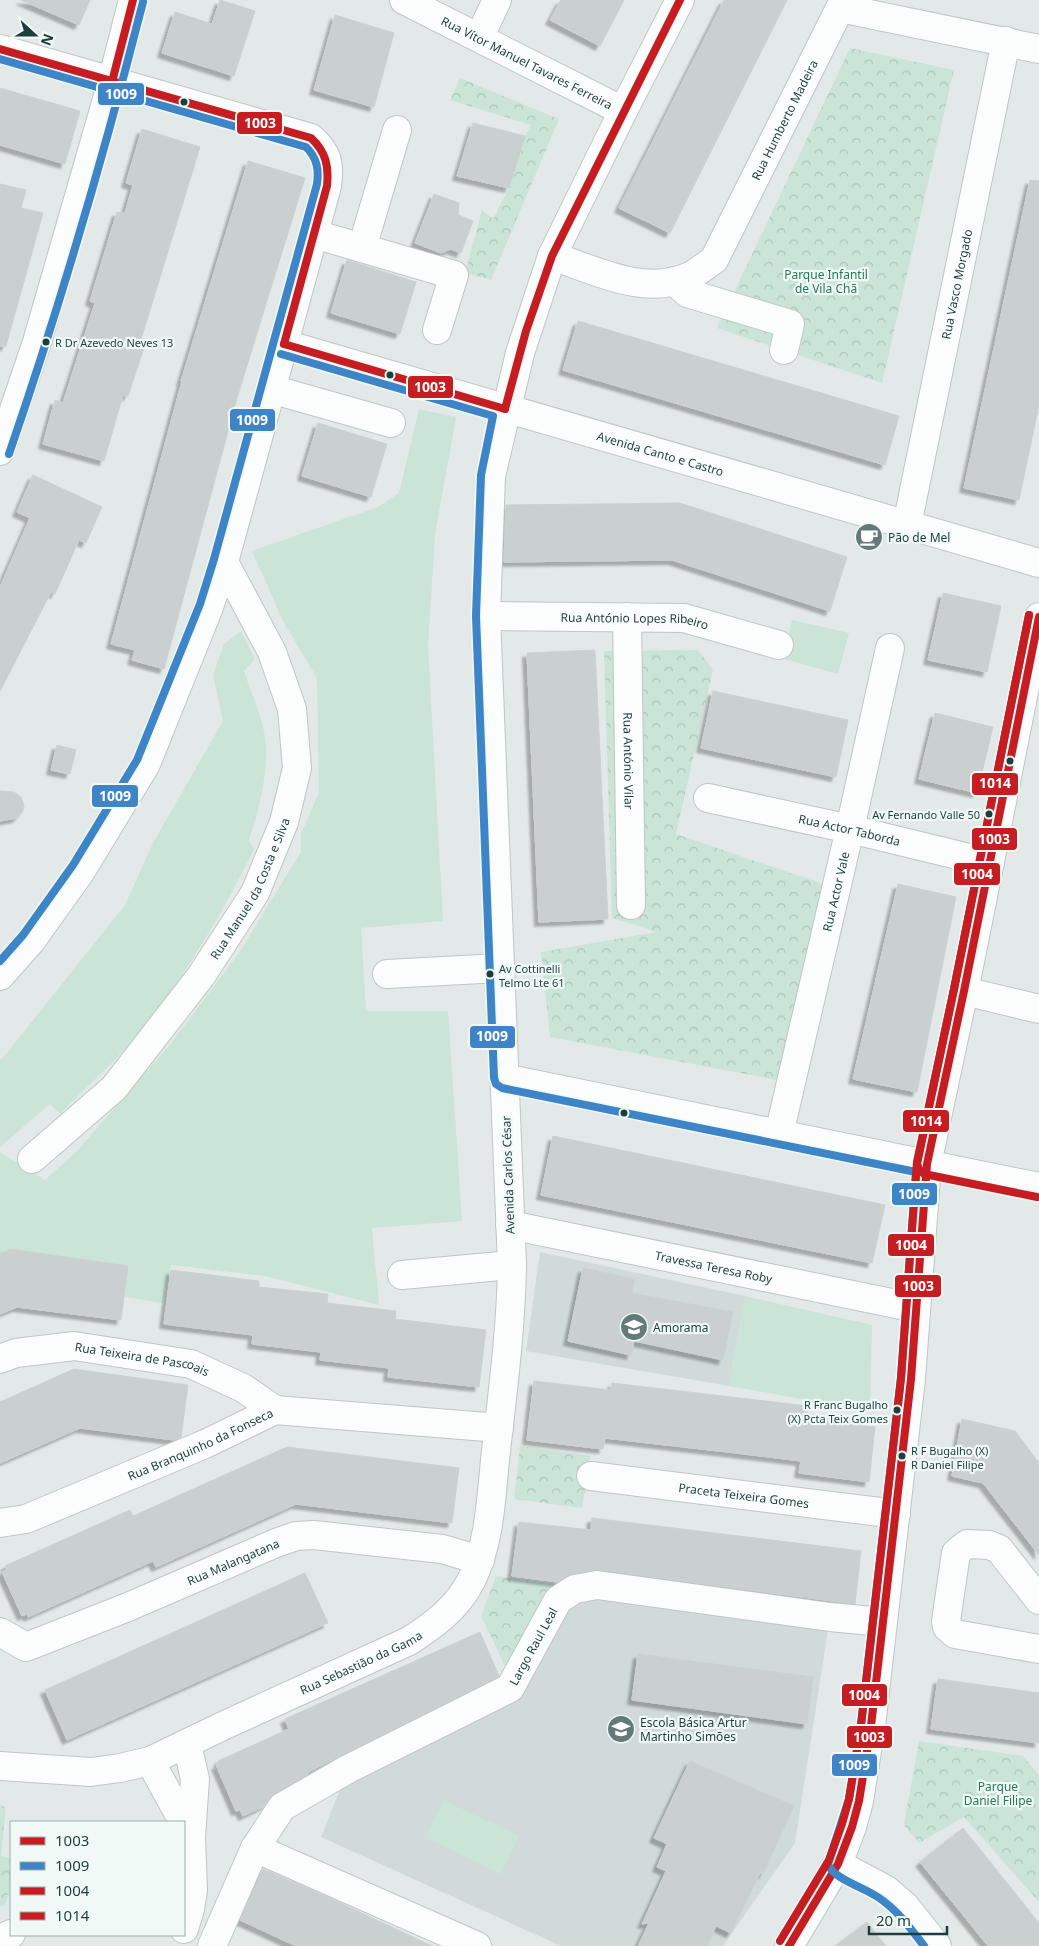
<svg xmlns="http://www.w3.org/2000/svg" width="1039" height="1946" font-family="'Noto Sans',sans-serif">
<defs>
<pattern id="park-crowns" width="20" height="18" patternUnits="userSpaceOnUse" patternTransform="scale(1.25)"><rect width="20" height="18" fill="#cae4d8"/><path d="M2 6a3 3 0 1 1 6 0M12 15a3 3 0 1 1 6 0" fill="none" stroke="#adc5ba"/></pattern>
<filter id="shadow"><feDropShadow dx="-4.5" dy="4.5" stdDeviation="1" flood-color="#0004"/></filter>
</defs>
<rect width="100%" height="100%" fill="#e3e9e8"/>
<g fill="#d0dbd9">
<path d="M540 1252 745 1296 729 1386 526 1351Z"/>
<path d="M575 1589 830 1617 795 1843 723 1946H561L321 1837 348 1769 510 1688Z"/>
</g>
<g fill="#cae4d8">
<path d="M419 409 456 417 435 535 428 645 443 921 361 928 366 1011H448L462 1221 372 1228 379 1305 265 1276 171 1265 163 1303 125 1297 128 1266 10 1249 0 1254V1152L45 1180 76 1152 169 1046 239 953 301 852V834L319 792 317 678 284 623 252 551 378 507 399 493Z"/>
<path d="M792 620 849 633 838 674 784 659Z"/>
<path d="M241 631 255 659 244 671C249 687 256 703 261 719 273 758 261 803 249 840L254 849C222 914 184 979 137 1035 114 1063 85 1088 60 1114L50 1104 0 1147V1059H2L125 905 153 843 223 721 213 675 224 644Z"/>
<path d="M745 1296 872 1325 870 1411 729 1386Z"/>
<path d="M443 1800 519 1836 501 1874 426 1838Z"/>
</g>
<g fill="url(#park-crowns)">
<path d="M850 48 954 70 882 383 717 328Z"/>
<path d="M460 78 559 119 491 280 465 273 482 210 493 219 509 188 525 136 531 125 450 100Z"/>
<path d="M698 650 713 670 676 834 829 886 777 1080 550 1037 541 952 657 932 612 918 604 651Z"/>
<path d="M520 1446 590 1456 582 1508 514 1499Z"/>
<path d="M496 1576 559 1585 507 1670 481 1616Z"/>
<path d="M919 1741 1023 1756 1039 1775V1902L964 1817 919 1843 904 1825Z"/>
<path d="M0 1805 6 1807 1 1856 11 1858V1888L5 1905 0 1907Z"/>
</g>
<g fill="#cad0cf" stroke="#cbd2d1" filter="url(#shadow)">
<path d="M21 0H90L79 25Z"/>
<path d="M220 0 255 11 234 76 162 53 175 12 212 24Z"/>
<path d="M561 0H624L600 46 550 20Z"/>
<path d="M724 0H787L670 233 619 208Z"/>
<path d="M335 15 394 33 374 107 314 90Z"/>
<path d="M0 88 80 111 65 164 0 145Z"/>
<path d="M473 123 525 136 509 188 457 176Z"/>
<path d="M142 129 200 147 139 346 144 348 128 396 123 395 104 461 43 444 55 400 63 403 95 303 90 301 117 212 125 213 133 185 126 183Z"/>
<path d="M248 161 305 178 237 398 164 669 132 660 135 650 111 644 182 381H181Z"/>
<path d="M1030 180 1039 181V405L1019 500 964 488Z"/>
<path d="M0 184 26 190 21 208 43 213 6 346H0Z"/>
<path d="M434 194 459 203 458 215 473 221 461 253 451 249 441 253 415 243Z"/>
<path d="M347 260 416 282 400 334 331 313Z"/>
<path d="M578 321 899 416 885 465 563 370Z"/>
<path d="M318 423 387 444 371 497 302 476Z"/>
<path d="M33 475 102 507 86 543 79 540 55 594 51 592 0 691V587L30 518 17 512Z"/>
<path d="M680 503 847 557 830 611 672 560 504 562 506 505Z"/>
<path d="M943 593 1001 606 987 672 928 660Z"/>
<path d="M595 650 608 919 539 922 527 653Z"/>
<path d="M713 691 848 720 836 777 701 748Z"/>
<path d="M935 713 993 727 977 793 919 779Z"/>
<path d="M57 745 76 750 70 774 51 770Z"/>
<path d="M0 791 14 792 21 797 24 806 23 811 17 818 0 821Z"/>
<path d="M898 884 956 897 917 1092 853 1079Z"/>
<path d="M553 1136 885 1205 872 1263 541 1195Z"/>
<path d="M10 1249 128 1266 121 1320 17 1307 0 1314V1254Z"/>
<path d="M583 1268 635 1279 632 1293 733 1312 723 1360 634 1341 631 1355 568 1341Z"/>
<path d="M171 1270 259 1281V1287L328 1294 327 1303 396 1311 395 1319 486 1330 479 1387 388 1377 389 1368 320 1360 321 1352 252 1344 253 1335 164 1324Z"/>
<path d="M74 1369 188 1385 181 1437 174 1440 80 1428 0 1463V1402Z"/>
<path d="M534 1381 611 1390 612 1383 808 1406 806 1419 875 1427 869 1482 799 1473 801 1461 736 1453 605 1438 603 1449 527 1440Z"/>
<path d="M962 1419 1015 1431 1039 1463V1555L983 1483 952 1476Z"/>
<path d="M287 1447 459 1468 452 1523 296 1504 156 1567 153 1561 28 1617 27 1614 22 1616 2 1572 7 1569 5 1566 130 1510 133 1516Z"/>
<path d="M592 1518 861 1551 855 1604 599 1570 572 1574 558 1582 512 1576 519 1522 591 1530Z"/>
<path d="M305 1573 328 1623 67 1740 45 1690Z"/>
<path d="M480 1632 499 1676 308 1772V1774L274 1794 264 1806 243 1816 240 1810 236 1811 216 1765 220 1764 218 1761 289 1729 285 1719Z"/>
<path d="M638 1654 813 1677 807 1724 632 1700Z"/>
<path d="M938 1679 1039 1693V1743L931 1729Z"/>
<path d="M690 1761 794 1806 763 1874 760 1873 731 1933 716 1926 707 1946H638L649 1923 642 1924 666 1871 657 1867 667 1844 654 1838Z"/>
<path d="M963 1828 1039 1923V1946H988L920 1862Z"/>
<path d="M263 1869 332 1899 432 1946H296L240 1920Z"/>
<path d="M867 1922 886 1946H835Z"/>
</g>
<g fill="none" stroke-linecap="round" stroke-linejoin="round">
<g stroke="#c0c6c5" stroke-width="30">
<g id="minor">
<path id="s1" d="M404 0 623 111"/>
<path d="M479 38 497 0"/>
<path d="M0 49 311 138C328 153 330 164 327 186L224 562 209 607 146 764 81 871 31 941 0 976"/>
<path d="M397 130 362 248 454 275 437 330"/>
<path d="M314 234 362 248"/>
<path id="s2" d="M552 256C595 270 643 296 688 277 697 273 706 265 714 260L840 8 1039 49"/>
<path d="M675 281 687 293 790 324 784 350"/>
<path id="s3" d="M284 344 1039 563"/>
<path d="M271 389 391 423"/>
<path d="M0 451 37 342 112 82 133 0"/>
<path id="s4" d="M907 525 1006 41"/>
<path id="s5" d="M486 616 684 618 779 645"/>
<path id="s6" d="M627 617 631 905"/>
<path id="s7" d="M708 798 850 829 990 863"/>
<path d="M387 974 500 968"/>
<path d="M964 991 1039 1009"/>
<path d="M504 1078 1039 1187"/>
<path id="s8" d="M779 1134 850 829 890 648"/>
<path id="s9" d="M32 1159 114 1088 201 976 255 893 284 822 297 768 292 709 272 652 224 562"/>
<path id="s10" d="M510 1225 916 1308"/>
<path d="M402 1275 512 1265"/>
<path id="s11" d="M0 1359 16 1353 74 1346 191 1364 243 1388 275 1410"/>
<path id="s12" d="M591 1476 896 1514"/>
<path id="s13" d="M0 1523 26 1519 205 1444 275 1410 499 1428"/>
<path d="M1039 1600 999 1549 989 1545 967 1544 956 1553 946 1621 947 1627 955 1634 1039 1649"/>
<path id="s14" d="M0 1632 26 1647 128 1607 276 1543 296 1536 314 1535 442 1549 480 1560"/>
<path d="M150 1761 191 1836"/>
<path id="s15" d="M0 1766 91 1772 120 1768 150 1761 227 1724 409 1641C434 1625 457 1608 471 1581 491 1541 491 1494 496 1451 503 1389 511 1328 512 1265L486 616 491 476 520 353 552 256 623 111 680 0"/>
<path id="s16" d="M255 1848 282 1807 348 1769 510 1688 558 1600 575 1589 597 1585 830 1617 883 1622"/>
<path d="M838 1864 885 1889 905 1906 937 1946"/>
<path d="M184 1929 190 1909 193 1890 191 1837 195 1779 187 1744"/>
<path d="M0 1939 11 1934"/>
<path d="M212 1946 255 1848 477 1946"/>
<path d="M789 1946 838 1864 852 1827 859 1801 871 1726 911 1379 927 1164 964 991 1039 617"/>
</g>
</g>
<use href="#minor" stroke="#fbfcfc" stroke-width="28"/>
<g stroke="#f0f9f6" stroke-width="11">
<g id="bus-1">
<path d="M0 49 311 138C326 152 329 166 327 186L284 344"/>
<path d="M112 82 133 0"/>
<path d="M284 344 505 409"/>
<path d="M505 409 526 331 552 256 680 0"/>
<path d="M789 1946 838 1864 852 1827 859 1801 871 1726 911 1379 927 1164 964 991 1039 617"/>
</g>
</g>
<g stroke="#f0f9f6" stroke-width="11">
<g id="bus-2">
<path d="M0 59 306 147C317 158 319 169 317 184L214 559 200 604 137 760 73 865 23 935 0 961"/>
<path d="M281 354 493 416 481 475 476 616 494 1078 496 1084 502 1088 916 1172 901 1378 861 1725 849 1799 828 1864C831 1876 858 1886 869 1892 893 1904 908 1925 924 1946"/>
<path d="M9 454C60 306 104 155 143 2"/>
</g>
</g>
<g stroke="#f0f9f6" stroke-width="11">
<path id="bus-3" d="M780 1941 829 1860 842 1824 849 1799 861 1725 901 1378 917 1162 954 989 1029 615"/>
</g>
<g stroke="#f0f9f6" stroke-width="11">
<path id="bus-4" d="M1029 615 954 989 917 1164 919 1169 924 1174 1037 1197"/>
</g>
<use href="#bus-1" stroke="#c61d23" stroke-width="8"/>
<use href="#bus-2" stroke="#3d85c6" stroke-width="8"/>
<use href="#bus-3" stroke="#c61d23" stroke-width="8"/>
<use href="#bus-4" stroke="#c61d23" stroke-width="8"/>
</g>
<defs>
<g id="cafe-disc" transform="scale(1.4375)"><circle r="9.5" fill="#637a79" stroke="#f0f9f6"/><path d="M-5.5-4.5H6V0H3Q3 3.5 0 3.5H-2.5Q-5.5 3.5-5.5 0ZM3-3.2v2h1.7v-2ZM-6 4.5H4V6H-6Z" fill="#fff"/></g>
<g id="school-disc" transform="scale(1.4375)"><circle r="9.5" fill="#637a79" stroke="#f0f9f6"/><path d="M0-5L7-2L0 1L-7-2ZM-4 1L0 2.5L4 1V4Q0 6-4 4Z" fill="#fff"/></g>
</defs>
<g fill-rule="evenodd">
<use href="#cafe-disc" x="869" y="537"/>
<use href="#school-disc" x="634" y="1327"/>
<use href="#school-disc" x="621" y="1729"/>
</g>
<g fill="#1e3e3d" stroke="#f0f9f6" stroke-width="2">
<circle cx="184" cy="102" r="4.5"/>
<circle cx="46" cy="342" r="4.5"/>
<circle cx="390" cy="375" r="4.5"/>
<circle cx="1010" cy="761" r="4.5"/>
<circle cx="989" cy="814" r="4.5"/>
<circle cx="490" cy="974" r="4.5"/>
<circle cx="624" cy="1113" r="4.5"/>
<circle cx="897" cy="1410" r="4.5"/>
<circle cx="902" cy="1456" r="4.5"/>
</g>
<g text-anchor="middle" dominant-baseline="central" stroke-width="4.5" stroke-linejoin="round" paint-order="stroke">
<g font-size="11" fill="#1e3e3d" stroke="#f0f9f6" text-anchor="start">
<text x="55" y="342">R Dr Azevedo Neves 13</text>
<text x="980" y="814" text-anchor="end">Av Fernando Valle 50</text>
<text x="499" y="968">Av Cottinelli<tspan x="499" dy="14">Telmo Lte 61</tspan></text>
<text x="888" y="1404" text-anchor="end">R Franc Bugalho<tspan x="888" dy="14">(X) Pcta Teix Gomes</tspan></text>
<text x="911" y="1450">R F Bugalho (X)<tspan x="911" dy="14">R Daniel Filipe</tspan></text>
</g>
<g font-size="12" fill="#1e3e3d" stroke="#f0f9f6">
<text stroke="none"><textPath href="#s1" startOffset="138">Rua Vítor Manuel Tavares Ferreira</textPath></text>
<text stroke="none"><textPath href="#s2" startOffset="329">Rua Humberto Madeira</textPath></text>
<text stroke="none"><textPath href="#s4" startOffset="246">Rua Vasco Morgado</textPath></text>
<text stroke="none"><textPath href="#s3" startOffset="392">Avenida Canto e Castro</textPath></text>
<text stroke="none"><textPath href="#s5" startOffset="149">Rua António Lopes Ribeiro</textPath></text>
<text stroke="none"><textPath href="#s6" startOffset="144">Rua António Vilar</textPath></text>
<text stroke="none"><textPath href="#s7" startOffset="145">Rua Actor Taborda</textPath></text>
<text stroke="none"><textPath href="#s9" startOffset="351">Rua Manuel da Costa e Silva</textPath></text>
<text stroke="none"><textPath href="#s8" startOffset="249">Rua Actor Vale</textPath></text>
<text transform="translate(508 1175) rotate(-92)">Avenida Carlos César</text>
<text stroke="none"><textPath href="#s10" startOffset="208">Travessa Teresa Roby</textPath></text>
<text stroke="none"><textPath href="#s11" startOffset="145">Rua Teixeira de Pascoais</textPath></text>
<text stroke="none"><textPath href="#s13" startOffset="216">Rua Branquinho da Fonseca</textPath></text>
<text stroke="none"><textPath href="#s12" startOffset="154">Praceta Teixeira Gomes</textPath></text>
<text stroke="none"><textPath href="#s14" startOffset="254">Rua Malangatana</textPath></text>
<text stroke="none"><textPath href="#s16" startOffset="354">Largo Raul Leal</textPath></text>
<text stroke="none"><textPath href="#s15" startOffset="384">Rua Sebastião da Gama</textPath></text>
</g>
<g font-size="12" fill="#247a57" stroke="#f0f9f6">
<text x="826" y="274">Parque Infantil<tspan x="826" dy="14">de Vila Chã</tspan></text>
<text x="998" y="1786">Parque<tspan x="998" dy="14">Daniel Filipe</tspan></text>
</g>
<g font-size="12" fill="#1e3e3d" stroke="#f0f9f6" text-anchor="start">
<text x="888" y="537">Pão de Mel</text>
<text x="653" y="1327">Amorama</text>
<text x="640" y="1722">Escola Básica Artur<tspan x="640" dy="14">Martinho Simões</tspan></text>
</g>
</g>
<g stroke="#f0f9f6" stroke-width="2">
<rect x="97" y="82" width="48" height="24" rx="5" fill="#3d85c6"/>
<rect x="236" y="111" width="47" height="24" rx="5" fill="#c61d23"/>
<rect x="407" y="375" width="47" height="24" rx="5" fill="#c61d23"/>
<rect x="229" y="408" width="47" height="24" rx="5" fill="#3d85c6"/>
<rect x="971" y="772" width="48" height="24" rx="5" fill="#c61d23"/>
<rect x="91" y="784" width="48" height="24" rx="5" fill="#3d85c6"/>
<rect x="971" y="827" width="47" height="24" rx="5" fill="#c61d23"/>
<rect x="953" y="862" width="48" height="24" rx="5" fill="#c61d23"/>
<rect x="469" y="1025" width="47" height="24" rx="5" fill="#3d85c6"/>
<rect x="902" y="1109" width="48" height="24" rx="5" fill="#c61d23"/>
<rect x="891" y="1182" width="47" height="24" rx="5" fill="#3d85c6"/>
<rect x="887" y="1233" width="48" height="24" rx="5" fill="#c61d23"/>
<rect x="894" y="1274" width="48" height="24" rx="5" fill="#c61d23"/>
<rect x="841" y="1683" width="47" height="24" rx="5" fill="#c61d23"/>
<rect x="846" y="1725" width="47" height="24" rx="5" fill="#c61d23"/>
<rect x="831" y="1753" width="47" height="24" rx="5" fill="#3d85c6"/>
</g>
<g font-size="14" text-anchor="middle" font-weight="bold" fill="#fff">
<text x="121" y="99">1009</text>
<text x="260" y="128">1003</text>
<text x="430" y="392">1003</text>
<text x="252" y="425">1009</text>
<text x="995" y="788">1014</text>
<text x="115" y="801">1009</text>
<text x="994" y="844">1003</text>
<text x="977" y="879">1004</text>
<text x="492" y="1041">1009</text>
<text x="926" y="1126">1014</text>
<text x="914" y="1199">1009</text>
<text x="911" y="1250">1004</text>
<text x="918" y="1291">1003</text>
<text x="864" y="1700">1004</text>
<text x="869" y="1742">1003</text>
<text x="854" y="1770">1009</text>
</g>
<rect x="10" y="1821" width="175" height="115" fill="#f0f9f6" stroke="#9caeac"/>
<rect x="20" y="1837" width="25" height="8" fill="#c61d23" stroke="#9caeac"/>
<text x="55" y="1846" font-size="15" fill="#1e3e3d">1003</text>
<rect x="20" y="1862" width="25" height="8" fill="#3d85c6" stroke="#9caeac"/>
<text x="55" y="1871" font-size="15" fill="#1e3e3d">1009</text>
<rect x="20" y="1887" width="25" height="8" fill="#c61d23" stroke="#9caeac"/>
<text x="55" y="1896" font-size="15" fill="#1e3e3d">1004</text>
<rect x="20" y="1912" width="25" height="8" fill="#c61d23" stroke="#9caeac"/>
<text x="55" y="1921" font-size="15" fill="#1e3e3d">1014</text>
<g transform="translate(35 35) rotate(111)" stroke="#f0f9f6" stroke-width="4" paint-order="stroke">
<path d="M0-4L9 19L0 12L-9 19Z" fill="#1e3e3d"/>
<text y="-8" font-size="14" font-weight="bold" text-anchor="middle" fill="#1e3e3d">N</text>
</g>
<path d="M869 1926v8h78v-8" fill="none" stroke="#1e3e3d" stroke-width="2.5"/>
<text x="876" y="1926" font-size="15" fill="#1e3e3d" stroke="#f0f9f6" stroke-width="4" paint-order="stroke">20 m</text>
</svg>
